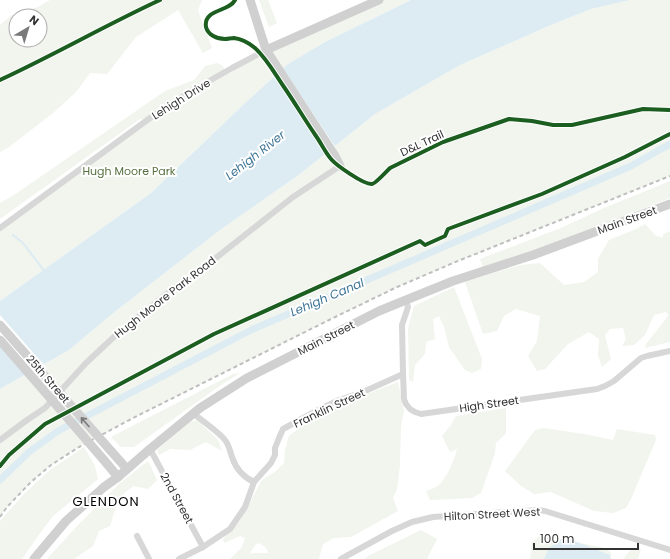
<svg xmlns="http://www.w3.org/2000/svg" width="670" height="559" font-family="Poppins,sans-serif">
<rect width="100%" height="100%" fill="#fff"/>
<g fill="#f1f5ed" fill-rule="evenodd">
<path d="M50 0H202L198 10 212 48 203 53 178 10 136 37 107 74 90 73 76 92 53 113 9 147 0 152V25L12 15 38 7ZM16 16H40V40H16Z"/>
<path d="M259 0H268L277 23 269 27Z"/>
<path d="M379 0H411L325 42 288 64 243 105 151 193 0 301V228L147 120 140 119 0 219V203L14 195 165 91 194 80 205 66 217 63 223 66 225 72Z"/>
<path d="M630 0H670V176L453 263 395 288 329 320 133 418 79 447 51 465 31 482 7 507 0 517V389L69 350 112 314 220 230 300 174 375 114 460 65 551 25 591 9Z"/>
<path d="M670 181V198L566 239 483 268 480 259 561 228 604 208Z"/>
<path d="M645 224 655 235 663 238V234L670 231V342L645 348 646 344 669 315 666 312 654 315 645 335 634 345 622 346 626 339 623 328 610 329 605 335 611 359 602 367 598 355 599 339 589 332 568 344 545 369 537 371 528 356 537 341 540 316 516 309 504 316 497 331 483 334 465 282 520 265 540 263 564 285 584 282 598 272V259L609 240 636 229Z"/>
<path d="M454 287 482 359 481 369 472 373 465 370 449 347 444 327 439 316 433 319 435 339 426 342 425 354 415 365 413 382 409 380 408 328 414 306Z"/>
<path d="M240 373 218 387 134 447H121L111 437 233 374Z"/>
<path d="M398 382 404 411 401 427 400 465 397 489 393 498 398 511 351 537 334 538 323 544 319 559H230L242 547 245 538 240 536 224 543 223 539 239 522 262 480 276 471 284 463 285 450 289 436 307 422 344 403ZM259 543 265 547 269 553H250L255 545Z"/>
<path d="M506 408V433L496 443 495 453 481 493 472 498 430 500 426 491C430 490 434 488 438 486 447 478 454 461 457 449L450 452 442 436 451 425 456 416Z"/>
<path d="M197 420 218 440 222 451 206 442 190 450 170 449 159 455 157 450 190 422Z"/>
<path d="M544 428 584 434 613 440 617 429 655 435 656 440 631 499 626 508 613 513 594 511 551 492 534 494 521 486 505 471 535 430Z"/>
<path d="M84 447 95 466 98 479 53 516 38 536 22 559H0V521L24 494 50 470Z"/>
<path d="M148 461 157 480 148 489 133 486 121 496 114 513 110 526 99 531 93 546 74 559H47L78 525 120 483Z"/>
<path d="M421 530 437 539 427 559H364L370 555Z"/>
<path d="M541 535 605 548 611 553V559H530L532 542Z"/>
<path d="M633 548 641 549 638 559H624L625 556Z"/>
</g>
<g fill="#ddebf3">
<path d="M411 0H630L591 9 551 25 460 65 375 114 300 174 220 230 112 314 69 350 0 389V301L151 193 243 105 288 64 325 42Z"/>
<path d="M561 539 574 541 610 555V559H544L549 548Z"/>
</g>
<g fill="#fff">
<path d="M282 67 336 148 326 156 274 75Z"/>
<path d="M0 315 45 366 27 376 0 346Z"/>
</g>
<g fill="none" stroke-linecap="round" stroke-linejoin="round">
<path stroke="#ddebf3" stroke-width="2" d="M13 235 23 243 45 272"/>
<path stroke="#ddebf3" stroke-width="7" d="M0 480 29 452 58 431 251 330 631 166 670 144"/>
<g stroke="#d7d7d7" stroke-width="6">
<path d="M0 228 150 118 188 93 232 68 266 50"/>
<path d="M406 300 408 307 402 325 403 374 404 399 406 404 410 409 415 412 421 414 597 389 605 386 614 381 641 358 647 356 670 351"/>
<path d="M193 413C202 421 218 431 225 440 229 445 230 451 232 457 236 469 243 477 254 482"/>
<path d="M0 440 27 420 45 408 86 363 117 334 164 296 212 261 293 197 340 166"/>
<path d="M150 449 203 547"/>
<path d="M137 536 149 559"/>
<path d="M179 559 203 547 230 529 245 507 254 482 271 463 275 455V448L279 438 283 429 318 410 339 400 363 392 403 374"/>
<path d="M341 559 392 531 412 522 433 517 538 510 545 511 670 550"/>
</g>
<g stroke="#d0d0d0" stroke-width="9">
<path d="M250 0 266 50 335 156 340 166"/>
<path d="M266 50 379 0"/>
<path d="M111 451 127 469"/>
<path d="M103 459 118 477"/>
<path d="M34 559 66 521 104 487 118 477 150 449 200 408 247 378 379 311 406 300 453 281 533 255 670 204"/>
</g>
<path stroke="#bebebe" stroke-width="2" stroke-dasharray="4 3" stroke-linecap="butt" d="M0 517 7 507 31 482 51 465 79 447 133 418 329 320 395 288 453 263 670 176"/>
<g stroke="#d0d0d0" stroke-width="9">
<path d="M0 325 111 451"/>
<path d="M0 340 103 459"/>
</g>
<g stroke="#fff" stroke-width="6">
<g id="cycleway">
<path d="M235 0C229 12 203 9 206 27 208 35 217 39 225 39 228 39 231 38 234 38 242 39 249 43 255 48 267 59 275 74 284 87 295 103 305 120 316 136 321 143 325 152 331 159 336 165 364 185 372 184 375 184 386 172 390 168L443 142 509 119 532 121 553 125H572L643 109 670 110"/>
<path d="M0 80C54 55 106 25 160 0"/>
<path d="M0 466 9 455 45 424 214 334 420 241 425 245 445 236 448 229 542 194 625 157 664 137 670 134"/>
</g>
</g>
<use href="#cycleway" stroke="#1b5e20" stroke-width="4"/>
</g>
<defs><path id="oneway-shaft" d="M-6 0H5M1.5-3L5.5 0L1.5 3" fill="none" stroke-width="1.6" stroke-linecap="round" stroke-linejoin="round"/></defs>
<use stroke="#7a7a7a" href="#oneway-shaft" transform="translate(85 422) rotate(-131)"/>
<g text-anchor="middle" dominant-baseline="central" stroke-width="4" stroke-linejoin="round" paint-order="stroke">
<g font-size="11" fill="#333" stroke="#fff">
<text transform="translate(181 99) rotate(-32)">Lehigh Drive</text>
<text transform="translate(422 143) rotate(-25)">D&amp;L Trail</text>
<text transform="translate(627 220) rotate(-20)">Main Street</text>
<text transform="translate(165 297) rotate(-38)">Hugh Moore Park Road</text>
<text transform="translate(326 338) rotate(-27)">Main Street</text>
<text transform="translate(48 379) rotate(49)">25th Street</text>
<text transform="translate(489 404) rotate(-8)">High Street</text>
<text transform="translate(329 408) rotate(-25)">Franklin Street</text>
<text transform="translate(177 498) rotate(61)">2nd Street</text>
<text transform="translate(492 514) rotate(-3)">Hilton Street West</text>
</g>
<g font-size="11" fill="#56703f" stroke="#fff">
<text x="129" y="171">Hugh Moore Park</text>
</g>
<g font-size="12" font-style="italic" fill="#3f7597" stroke="#fff">
<text transform="translate(255 155) rotate(-38)">Lehigh River</text>
<text transform="translate(327 297) rotate(-23)">Lehigh Canal</text>
</g>
<g font-size="13" letter-spacing="1" fill="#000" stroke="#fff">
<text x="106" y="501">GLENDON</text>
</g>
</g>
<g transform="translate(28 28) rotate(38)"><circle r="19" fill="#ffffff" stroke="#adadad"/>
<path d="M0-3L7 15L0 10L-7 15Z" fill="#7a7a7a"/>
<text y="-6" font-size="11" font-weight="bold" text-anchor="middle" fill="#333333">N</text>
</g>
<path d="M534 543v6h104v-6" fill="none" stroke="#333333" stroke-width="2"/>
<text x="540" y="543" font-size="12" fill="#333333" stroke="#ffffff" stroke-width="3" paint-order="stroke">100 m</text>
</svg>
